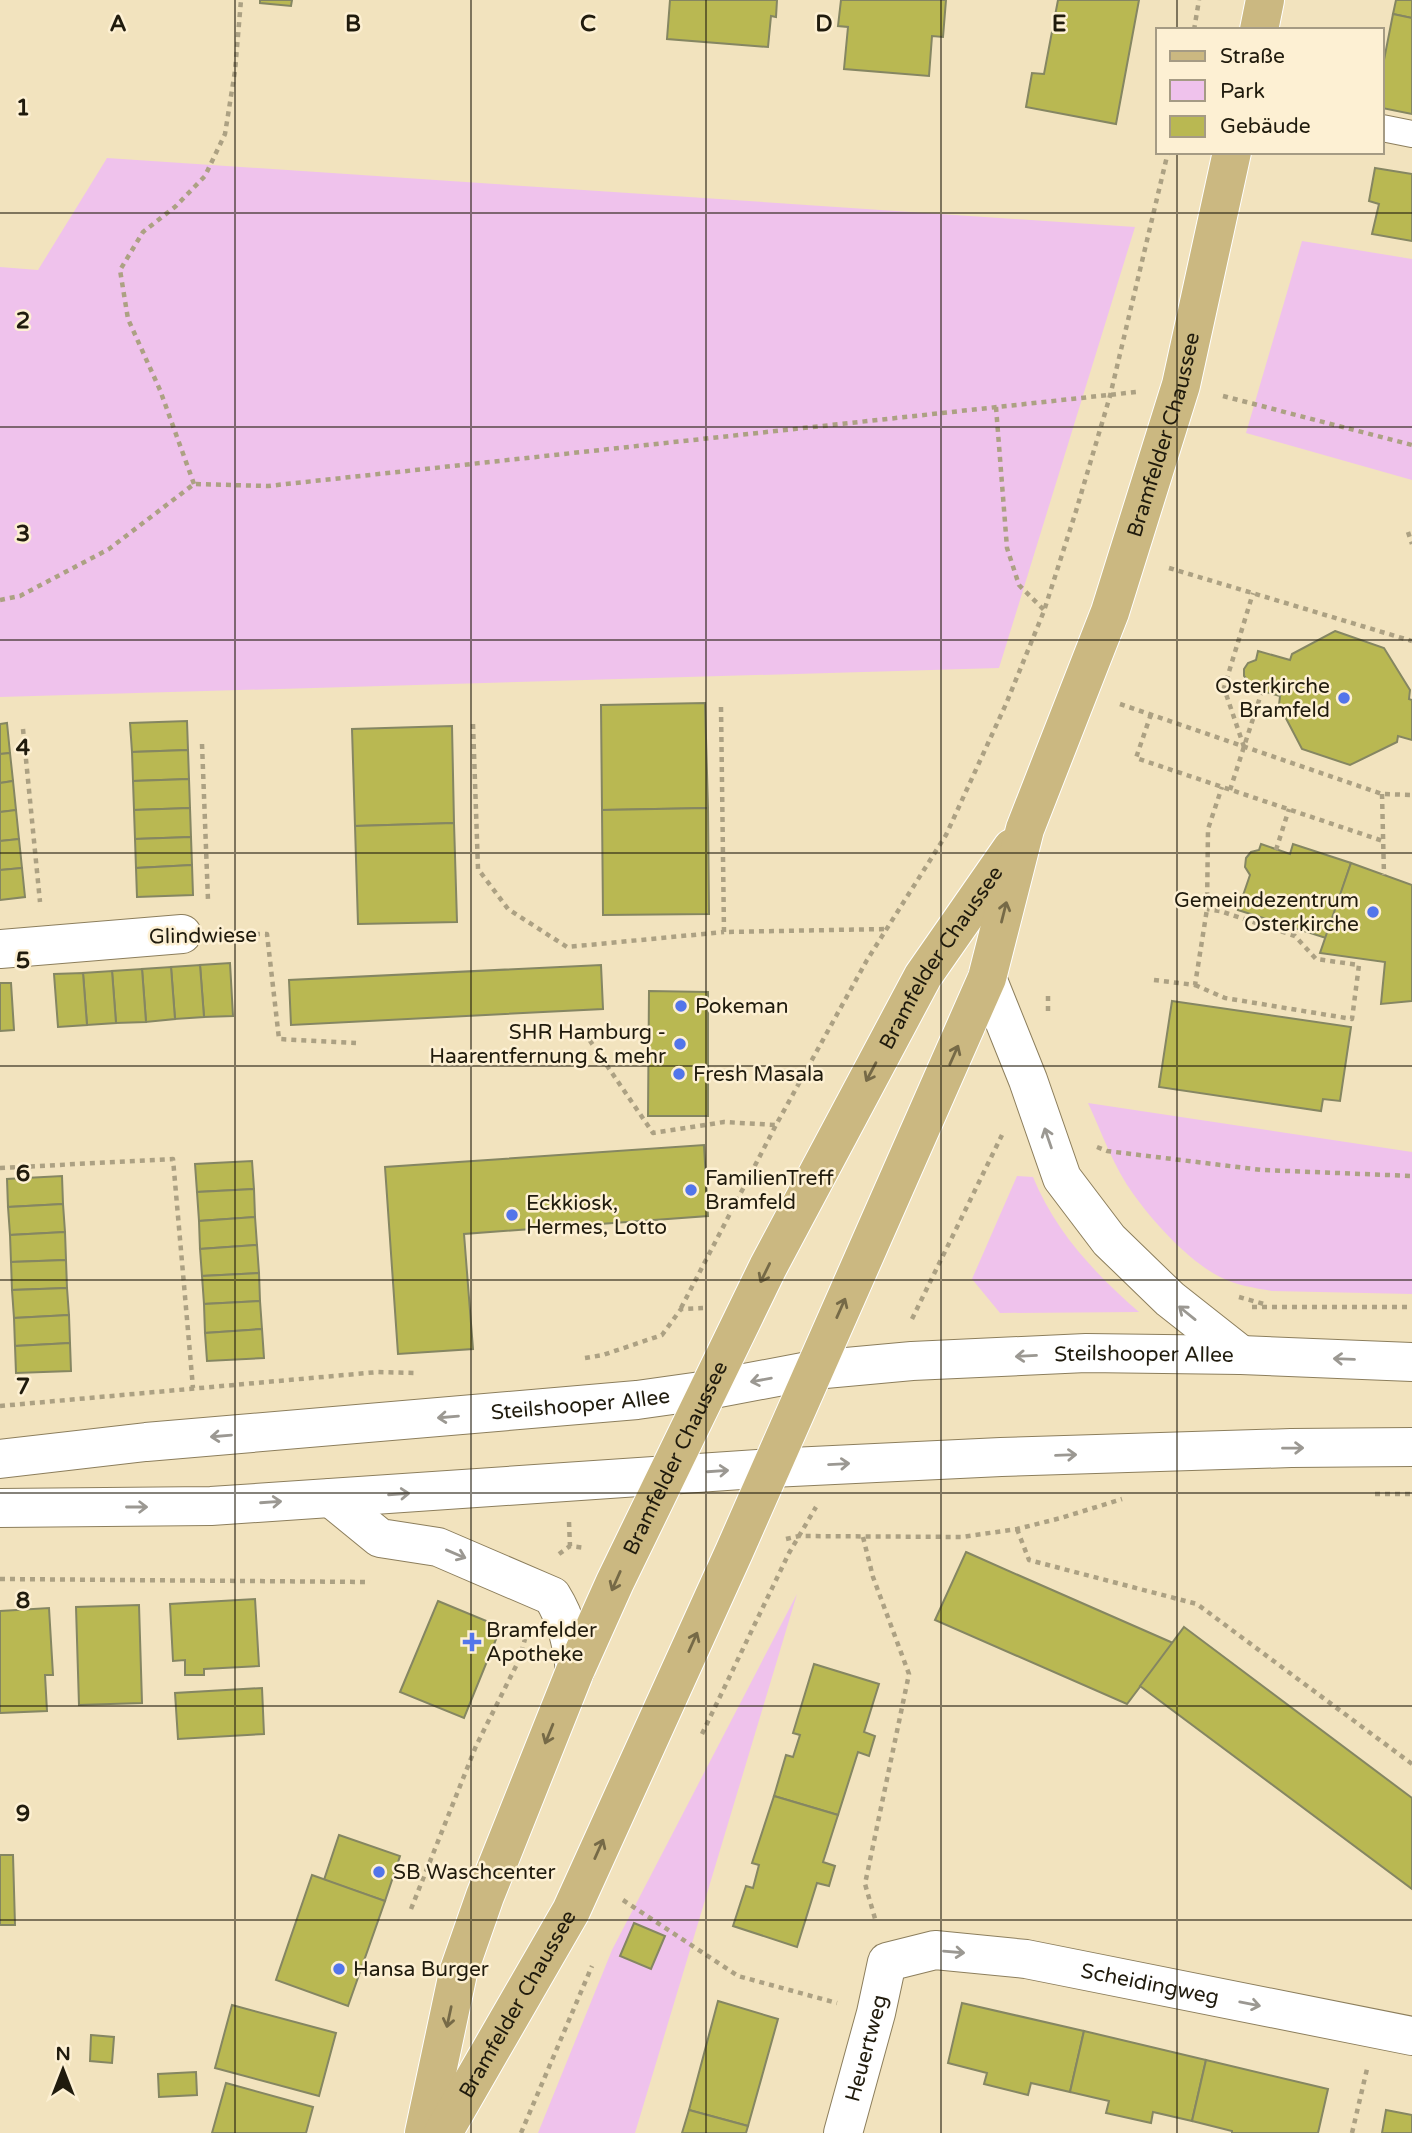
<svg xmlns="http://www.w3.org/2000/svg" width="1412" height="2133" font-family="'Varela Round',sans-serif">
<rect width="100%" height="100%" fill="#f2e3be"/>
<g fill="#efc2ec">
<path d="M107 158 1135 227 999 668 0 697V267L38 270Z"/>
<path d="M1302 241 1412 259V480L1246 433Z"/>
<path d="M1088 1103 1412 1152V1294L1272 1291C1254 1288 1236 1285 1220 1277 1189 1261 1154 1223 1134 1195 1114 1168 1102 1133 1088 1103Z"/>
<path d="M1017 1176 1033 1177C1055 1231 1095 1274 1139 1312L1000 1313 972 1279Z"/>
<path d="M797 1594 635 2133H538L612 1950Z"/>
</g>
<g fill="#b9b852" stroke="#858662" stroke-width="2">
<path d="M260 0H292L291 6 260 3Z"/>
<path d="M670 0H777L776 17 771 16 768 47 667 39Z"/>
<path d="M841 0H946L943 37 932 36 929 76 844 69 848 27 838 26Z"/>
<path d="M1058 0H1139L1116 124 1026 107 1032 73 1044 74Z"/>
<path d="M1396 0H1412V18L1393 14Z"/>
<path d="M1393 14 1412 18V114L1382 108V70Z"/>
<path d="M1375 168 1412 174V241L1372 234 1379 204 1369 201Z"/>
<path d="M1335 631 1384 648 1410 690 1409 699 1412 700V740L1398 736 1397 742 1350 765 1302 749 1279 705 1280 696 1248 687 1249 682 1244 676V669L1248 663 1256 660 1258 651 1290 660 1292 654Z"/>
<path d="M705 703 708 808 602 810 601 705Z"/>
<path d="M187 721 188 750 132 752 130 723Z"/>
<path d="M7 723 10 753 0 754V724Z"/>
<path d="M452 726 454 823 355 826 352 729Z"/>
<path d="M188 750 189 779 133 781 132 752Z"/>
<path d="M10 753 13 781 0 783V754Z"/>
<path d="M189 779 190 808 134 810 133 781Z"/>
<path d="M13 781 16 810 0 812V783Z"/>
<path d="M190 808 191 837 135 839 134 810Z"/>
<path d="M708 808 709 914 603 915 602 810Z"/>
<path d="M16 810 19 839 0 841V812Z"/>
<path d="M454 823 457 922 358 924 355 826Z"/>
<path d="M191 837 192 865 136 868 135 839Z"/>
<path d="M19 839 22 868 0 870V841Z"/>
<path d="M1261 844 1290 854 1293 844 1351 863 1326 938 1238 910 1250 875 1245 867 1246 858 1251 852 1259 850Z"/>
<path d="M1351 863 1412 885V1001L1381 1004 1385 962 1320 953Z"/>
<path d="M192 865 193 895 137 897 136 868Z"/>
<path d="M22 868 25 897 0 900V870Z"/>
<path d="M230 963 233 1016 204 1017 200 965Z"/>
<path d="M200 965 204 1017 175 1019 171 967Z"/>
<path d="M601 965 603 1009 291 1025 289 980Z"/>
<path d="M171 967 175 1019 146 1022 142 969Z"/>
<path d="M142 969 146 1022 116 1023 112 971Z"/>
<path d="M112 971 116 1023 87 1025 83 973Z"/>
<path d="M83 973 87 1025 58 1027 54 974Z"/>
<path d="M0 983H11L14 1030 0 1031Z"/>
<path d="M649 991 708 992V1116H648Z"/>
<path d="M1172 1001 1351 1027 1340 1101 1323 1099 1321 1111 1159 1087Z"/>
<path d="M704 1145 708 1216 464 1234 473 1349 398 1354 385 1167Z"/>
<path d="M252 1161 254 1189 197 1192 195 1164Z"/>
<path d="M62 1176 63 1204 8 1207 7 1179Z"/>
<path d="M254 1189 255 1217 199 1221 197 1192Z"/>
<path d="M63 1204 65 1232 10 1235 8 1207Z"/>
<path d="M255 1217 257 1245 200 1249 199 1221Z"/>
<path d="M65 1232 66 1260 11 1262 10 1235Z"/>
<path d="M257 1245 259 1273 202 1276 200 1249Z"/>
<path d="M66 1260 67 1288 12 1290 11 1262Z"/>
<path d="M259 1273 260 1301 204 1304 202 1276Z"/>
<path d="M67 1288 69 1315 14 1318 12 1290Z"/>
<path d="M260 1301 262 1329 205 1333 204 1304Z"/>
<path d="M69 1315 70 1343 15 1346 14 1318Z"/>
<path d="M262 1329 264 1358 207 1361 205 1333Z"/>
<path d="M70 1343 71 1371 16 1373 15 1346Z"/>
<path d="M966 1552 1018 1575 1173 1643 1127 1704 935 1620Z"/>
<path d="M255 1599 259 1666 204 1669V1675H185V1660L173 1661 170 1604Z"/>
<path d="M438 1601 501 1627 464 1718 400 1692Z"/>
<path d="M139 1605 142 1703 79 1705 76 1607Z"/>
<path d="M49 1608 53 1675H45L47 1711 0 1713V1611Z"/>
<path d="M1184 1627 1412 1798V1889L1140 1686Z"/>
<path d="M814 1664 879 1684 864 1732 875 1736 869 1756 858 1752 838 1815 774 1796 786 1755 793 1757 800 1735 793 1733Z"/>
<path d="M262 1688 264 1734 178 1739 175 1693Z"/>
<path d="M774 1796 838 1815 823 1862 835 1866 829 1886 817 1883 797 1947 733 1926 746 1886 753 1888 759 1865 752 1863Z"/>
<path d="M339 1835 400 1856 385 1901 324 1880Z"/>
<path d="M0 1855H13L15 1925H0Z"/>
<path d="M312 1875 385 1901 348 2006 276 1980Z"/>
<path d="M634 1923 665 1936 651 1969 620 1956Z"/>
<path d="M718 2001 778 2019 748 2126 689 2110Z"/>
<path d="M962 2003 1084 2031 1070 2092 1031 2083 1028 2095 984 2084 987 2073 948 2063Z"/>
<path d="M232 2005 336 2033 319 2096 215 2068Z"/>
<path d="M1084 2031 1206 2060 1192 2121 1153 2112 1151 2123 1106 2113 1109 2101 1070 2092Z"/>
<path d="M91 2035 114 2037 112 2063 90 2061Z"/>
<path d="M1206 2060 1328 2089 1318 2133H1232V2131L1192 2121Z"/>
<path d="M196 2072 197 2095 159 2097 158 2074Z"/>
<path d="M226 2083 313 2107 306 2133H212Z"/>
<path d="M689 2110 748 2126 746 2133H682Z"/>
<path d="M1386 2110 1412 2115V2133H1382Z"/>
</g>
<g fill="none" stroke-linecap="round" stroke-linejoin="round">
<g stroke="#8c7e5c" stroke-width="28">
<path id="lane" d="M1382 128 1412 134"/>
</g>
<g stroke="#8c7e5c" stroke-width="40">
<g id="street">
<path d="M0 949 182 934"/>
<path id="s1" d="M843 2133 876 2013 887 1962 935 1950 1026 1959 1412 2036"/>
</g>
</g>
<g stroke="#8c7e5c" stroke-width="40">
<g id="secondary">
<path d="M987 978 1028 1080 1062 1178 1109 1240 1170 1299 1241 1355"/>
<path id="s2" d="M0 1459 146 1442 637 1400 708 1390 814 1370 912 1361 1086 1353 1241 1355 1412 1362"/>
<path d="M331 1498 380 1538 438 1547 552 1596C567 1620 572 1644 575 1671"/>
<path d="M0 1508 211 1506 771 1468 1001 1457 1291 1448 1412 1447"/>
</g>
</g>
<g stroke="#fff" stroke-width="40">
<g id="primary">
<path d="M1259 30 1265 0"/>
<path id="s3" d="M424 2133 458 1973 485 1896 575 1671 615 1582 768 1267 923 976 1012 848"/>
<path id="s4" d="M443 2133 571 1911 734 1552 987 978 1025 829 1110 612 1181 385 1232 152"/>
</g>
</g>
<g stroke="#aca183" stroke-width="4.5" stroke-dasharray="5 5" stroke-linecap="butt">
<path d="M1194 30 1199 0"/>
<path d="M1223 396 1412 445"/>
<path d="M996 407 1007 548 1019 585 1044 610"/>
<path d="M194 484 160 390 128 319 120 270 143 232 176 206 205 176 225 134 235 71 241 0"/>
<path d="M1408 532 1412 544"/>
<path d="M1169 568 1412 641"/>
<path d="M0 600 20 596 109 549 194 484 268 486 1136 392"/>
<path d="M1120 704 1382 794 1412 795"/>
<path d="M721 707 724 932 886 929"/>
<path d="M1151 714 1136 758 1383 841"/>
<path d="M473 724 478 869 508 909 567 947 724 932"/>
<path d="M23 729 40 902"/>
<path d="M202 744 208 900"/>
<path d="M1244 747 1224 688 1253 593"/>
<path d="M1230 790 1262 691"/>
<path d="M1382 794 1384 875"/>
<path d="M1276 850 1289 809"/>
<path d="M225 934H267L279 1039 356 1043"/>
<path d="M1154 980 1195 985 1207 909 1208 829 1222 787"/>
<path d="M1195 985 1225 998 1352 1019 1359 965 1316 959 1295 936 1220 911 1207 909"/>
<path d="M1048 1011V991"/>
<path d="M584 1032 653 1133 724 1122 776 1125"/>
<path d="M1097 1147 1107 1151 1262 1170 1412 1176"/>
<path d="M0 1168 173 1159 193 1388"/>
<path d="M1239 1297 1264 1304"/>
<path d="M1252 1307H1412"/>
<path d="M681 1308 776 1125 867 960 946 835 1006 704 1044 611 1076 511 1110 396 1168 152"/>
<path d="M912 1319 1002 1135"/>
<path d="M585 1358 603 1355 662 1335 681 1309 703 1308"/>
<path d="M0 1406 378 1372 416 1373"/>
<path d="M1375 1494H1412"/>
<path d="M569 1522 570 1546"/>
<path d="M1017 1529 1029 1560 1197 1604 1412 1764"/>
<path d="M863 1537 873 1577 909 1674 865 1884 876 1922"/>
<path d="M786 1539 799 1536 962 1537 1017 1529 1061 1518 1122 1499"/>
<path d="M559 1554 570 1546 586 1548"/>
<path d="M0 1579 370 1582"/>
<path d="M702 1734 789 1553 816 1507"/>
<path d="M623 1900 738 1976 837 2003"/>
<path d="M411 1909 476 1746 519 1660 525 1639"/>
<path d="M521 2133 592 1966"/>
<path d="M1352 2133 1367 2069"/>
</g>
<use href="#lane" stroke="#fff" stroke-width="26"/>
<use href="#street" stroke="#fff" stroke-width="38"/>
<use href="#secondary" stroke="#fff" stroke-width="38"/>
<use href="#primary" stroke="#cbb881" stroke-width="38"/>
</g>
<defs><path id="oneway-shaft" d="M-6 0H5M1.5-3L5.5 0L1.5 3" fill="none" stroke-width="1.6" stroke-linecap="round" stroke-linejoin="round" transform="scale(1.75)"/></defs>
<g stroke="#766a47">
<use href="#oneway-shaft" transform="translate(1004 912) rotate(-76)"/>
<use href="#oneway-shaft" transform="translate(954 1055) rotate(-66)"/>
<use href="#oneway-shaft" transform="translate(871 1072) rotate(118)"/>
<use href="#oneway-shaft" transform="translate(765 1273) rotate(116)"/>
<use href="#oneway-shaft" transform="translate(841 1308) rotate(-66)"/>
<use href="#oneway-shaft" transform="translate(616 1581) rotate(114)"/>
<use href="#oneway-shaft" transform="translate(693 1642) rotate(-66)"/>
<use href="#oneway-shaft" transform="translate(549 1734) rotate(112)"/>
<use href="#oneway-shaft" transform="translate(599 1849) rotate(-66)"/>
<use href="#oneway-shaft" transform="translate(449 2017) rotate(102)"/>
</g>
<g stroke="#9b9892">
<use href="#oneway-shaft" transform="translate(1048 1138) rotate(-109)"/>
<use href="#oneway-shaft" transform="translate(1187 1313) rotate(-141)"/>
<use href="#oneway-shaft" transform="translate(1026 1356) rotate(177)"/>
<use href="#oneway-shaft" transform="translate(1344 1359) rotate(-178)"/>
<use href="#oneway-shaft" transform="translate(761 1380) rotate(170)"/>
<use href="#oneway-shaft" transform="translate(448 1417) rotate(175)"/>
<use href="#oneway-shaft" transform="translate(221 1436) rotate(175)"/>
<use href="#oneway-shaft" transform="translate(1293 1448) rotate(-1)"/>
<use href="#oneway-shaft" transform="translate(1066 1455) rotate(-2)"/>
<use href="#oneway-shaft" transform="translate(839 1464) rotate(-3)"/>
<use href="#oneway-shaft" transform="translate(718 1471) rotate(-4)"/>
<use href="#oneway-shaft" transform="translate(399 1494) rotate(-4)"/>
<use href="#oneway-shaft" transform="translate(271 1502) rotate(-4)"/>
<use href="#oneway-shaft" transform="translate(137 1507)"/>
<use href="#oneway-shaft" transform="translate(456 1554) rotate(23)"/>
<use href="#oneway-shaft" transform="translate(954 1952) rotate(5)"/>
<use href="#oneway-shaft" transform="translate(1250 2004) rotate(11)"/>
</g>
<path fill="none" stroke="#201b0d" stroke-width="2" stroke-opacity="0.55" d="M235 0V2133M471 0V2133M706 0V2133M941 0V2133M1177 0V30M1177 152V2133M0 213H1412M0 427H1412M0 640H1412M0 853H1412M0 1066H1412M0 1280H1412M0 1493H1412M0 1706H1412M0 1920H1412"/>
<g fill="#5375ea" stroke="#fdf0d3" stroke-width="2.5">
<circle cx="1344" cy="698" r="7"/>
<circle cx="1373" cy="912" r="7"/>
<circle cx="681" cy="1006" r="7"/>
<circle cx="680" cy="1044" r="7"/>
<circle cx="679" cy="1074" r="7"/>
<circle cx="691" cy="1190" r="7"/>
<circle cx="512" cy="1215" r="7"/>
<path d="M468.5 1631.5h7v7h7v7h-7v7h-7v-7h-7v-7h7z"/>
<circle cx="379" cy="1872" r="7"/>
<circle cx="339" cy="1969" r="7"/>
</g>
<g text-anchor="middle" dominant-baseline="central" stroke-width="5" stroke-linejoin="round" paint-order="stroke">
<g font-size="21" fill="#201b0d" stroke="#fdf0d3">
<text stroke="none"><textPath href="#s4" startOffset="1850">Bramfelder Chaussee</textPath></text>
<text transform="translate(203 936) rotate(-1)">Glindwiese</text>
<text stroke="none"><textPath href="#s3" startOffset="1290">Bramfelder Chaussee</textPath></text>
<text stroke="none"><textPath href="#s2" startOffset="1150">Steilshooper Allee</textPath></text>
<text stroke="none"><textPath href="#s2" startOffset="583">Steilshooper Allee</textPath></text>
<text stroke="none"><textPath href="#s3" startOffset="723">Bramfelder Chaussee</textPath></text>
<text stroke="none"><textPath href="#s1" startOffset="444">Scheidingweg</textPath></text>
<text stroke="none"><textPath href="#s4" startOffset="149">Bramfelder Chaussee</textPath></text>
<text stroke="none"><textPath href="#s1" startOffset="88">Heuertweg</textPath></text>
</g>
<g font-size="21" fill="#201b0d" stroke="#fdf0d3" text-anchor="start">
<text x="1330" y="686" text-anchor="end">Osterkirche<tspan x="1330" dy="24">Bramfeld</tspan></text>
<text x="1359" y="900" text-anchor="end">Gemeindezentrum<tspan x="1359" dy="24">Osterkirche</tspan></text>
<text x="695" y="1006">Pokeman</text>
<text x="666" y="1032" text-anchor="end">SHR Hamburg -<tspan x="666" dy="24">Haarentfernung &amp; mehr</tspan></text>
<text x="693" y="1074">Fresh Masala</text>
<text x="705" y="1178">FamilienTreff<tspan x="705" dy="24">Bramfeld</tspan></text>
<text x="526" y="1203">Eckkiosk,<tspan x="526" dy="24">Hermes, Lotto</tspan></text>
<text x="486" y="1630">Bramfelder<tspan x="486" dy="24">Apotheke</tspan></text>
<text x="393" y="1872">SB Waschcenter</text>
<text x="353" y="1969">Hansa Burger</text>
</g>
</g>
<g font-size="23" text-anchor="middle" font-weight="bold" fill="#201b0d" stroke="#fdf0d3" stroke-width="5" stroke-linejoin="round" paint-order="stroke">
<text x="118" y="31">A</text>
<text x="353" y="31">B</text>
<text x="588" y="31">C</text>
<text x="824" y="31">D</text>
<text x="1059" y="31">E</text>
<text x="23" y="115">1</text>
<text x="23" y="328">2</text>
<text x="23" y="541">3</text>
<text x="23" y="755">4</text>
<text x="23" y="968">5</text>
<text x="23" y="1181">6</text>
<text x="23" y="1394">7</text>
<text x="23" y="1608">8</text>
<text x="23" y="1821">9</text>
</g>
<rect x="1156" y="28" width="228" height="126" fill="#fdf0d3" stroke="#a59b84" stroke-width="2"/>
<rect x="1170" y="51" width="35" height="10" fill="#cbb881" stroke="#a59b84" stroke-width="2"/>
<text x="1220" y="63" font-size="21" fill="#201b0d">Straße</text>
<rect x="1170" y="80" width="35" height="21" fill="#efc2ec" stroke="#a59b84" stroke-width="2"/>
<text x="1220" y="98" font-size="21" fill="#201b0d">Park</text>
<rect x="1170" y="116" width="35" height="21" fill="#b9b852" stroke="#a59b84" stroke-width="2"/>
<text x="1220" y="133" font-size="21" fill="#201b0d">Gebäude</text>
<g transform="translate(63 2070)" stroke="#fdf0d3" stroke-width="5" paint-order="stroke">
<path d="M0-5L12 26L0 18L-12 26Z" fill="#201b0d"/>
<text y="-10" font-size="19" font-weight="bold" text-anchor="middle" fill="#201b0d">N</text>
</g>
</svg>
